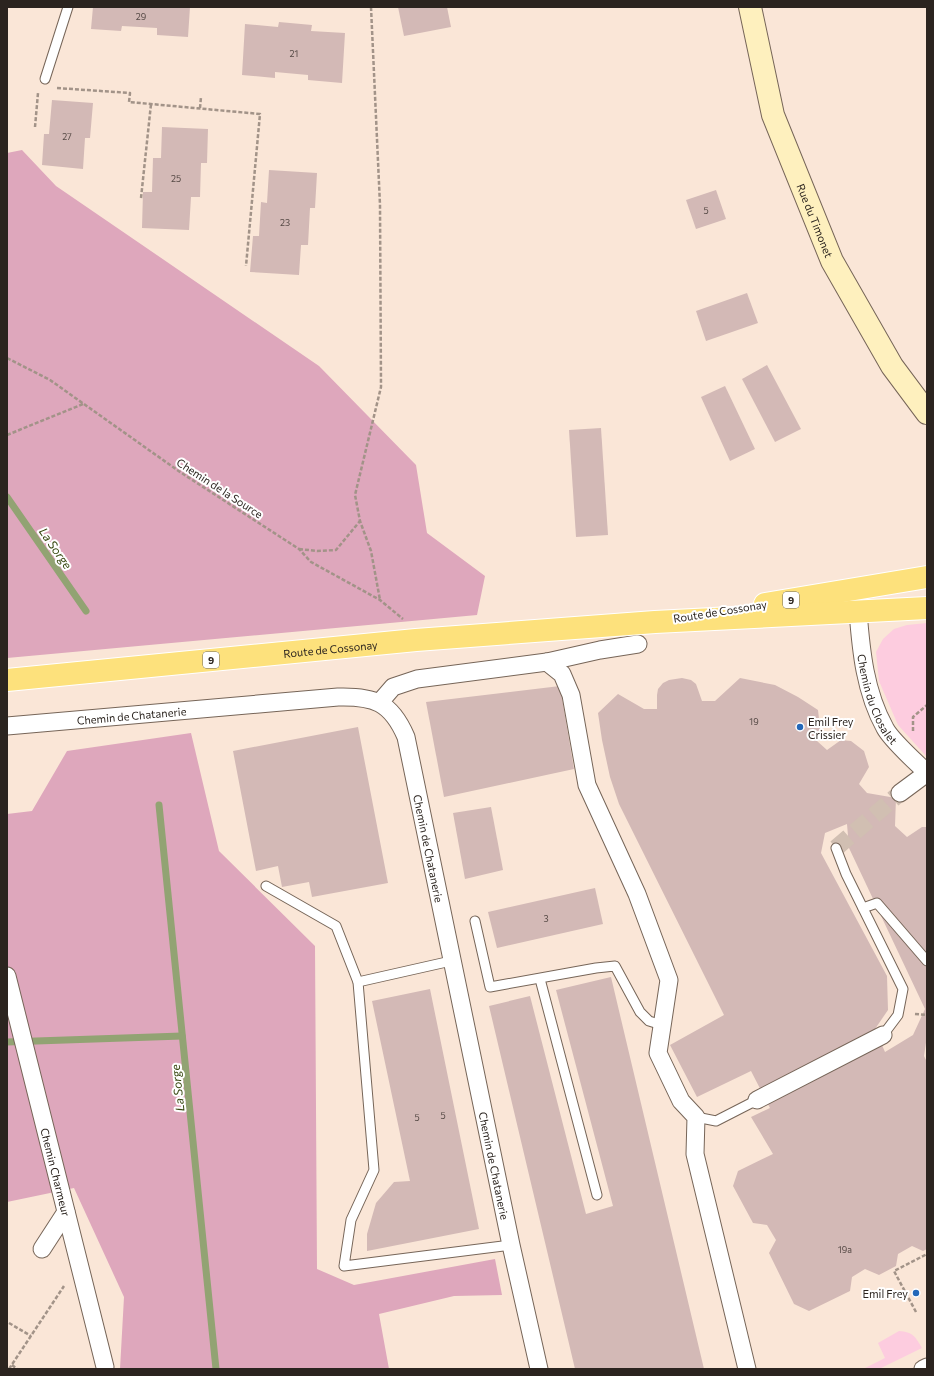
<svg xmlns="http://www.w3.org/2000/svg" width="934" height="1376" font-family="Commissioner,sans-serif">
<rect width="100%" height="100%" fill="#fae6d7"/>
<g fill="#fdccdf">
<path d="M927 623V757L898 725 879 681 876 652 883 639 894 629 907 625Z"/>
<path d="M899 1331C913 1332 915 1336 922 1348L879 1369H863L885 1358 878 1343Z"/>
</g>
<g fill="#dea7bc">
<path d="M22 150 56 186 319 366 416 465 427 533 485 576 477 615 7 658V153Z"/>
<path d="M191 733 219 851 315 946 317 1269 354 1285 495 1259 502 1295 454 1296 379 1314 389 1369H120L124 1297 74 1188 7 1202V814L32 811 67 751Z"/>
</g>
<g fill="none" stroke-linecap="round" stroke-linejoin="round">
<g stroke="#92a373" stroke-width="7">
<path d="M7 497 86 611"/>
<path d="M159 805 216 1369"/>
<path d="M7 1042 182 1036"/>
</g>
</g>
<g fill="#d3b9b6" fill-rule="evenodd">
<path d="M93 7H190L188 37 157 35V28L122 26 121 31 91 29Z"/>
<path d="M398 7H447L451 27 404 36Z"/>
<path d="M279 22 312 25 311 31 345 33 342 83 308 80V75L275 72V78L242 75 245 24 278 27Z"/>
<path d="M52 100 93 103 90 138H85L83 169 42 165 44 134H49Z"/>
<path d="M162 127 208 129 207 163H201L200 197H191L189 230 142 228 143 192H152L153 158H161Z"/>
<path d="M269 170 317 173 315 208H310L308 245H301L299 275 250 272 253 236H259L261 202 267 203Z"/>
<path d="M716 190 726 219 696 229 686 200Z"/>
<path d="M747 293 758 323 706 341 696 311Z"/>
<path d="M767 365 801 429 775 442 742 379Z"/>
<path d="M725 386 755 449 730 461 701 397Z"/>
<path d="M601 428 608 535 576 537 569 430Z"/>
<path d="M682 678 691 680 696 684 702 701H715L740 678 775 685 798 697 818 710 821 736 817 741 827 750 841 740 851 741 864 751 869 767 859 784 867 793 896 798 895 826 907 837 922 827H927V1036L924 1056 927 1062V1249L923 1251 912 1246 898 1254 896 1266 879 1275 865 1269 852 1277 850 1291 809 1311 794 1304 769 1253 776 1240 767 1225 753 1223 733 1186 738 1171 773 1154 751 1117 770 1108 751 1071 697 1097 670 1045 724 1015 619 804 610 777 602 740 598 713 618 694 644 709H657V695L658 689 663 683 669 680ZM847 824 849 848 925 1009 913 1035 885 1052 875 1029 888 1010 887 976 821 853 825 833Z"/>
<path d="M560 686 574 769 444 797 426 702Z"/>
<path d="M358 727 388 883 312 897 309 882 282 887 278 866 256 871 233 751Z"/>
<path d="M491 807 503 870 465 879 453 813Z"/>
<path d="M595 888 603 924 497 948 488 912Z"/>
<path d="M611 977 704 1369H575L489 1006 530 996 586 1214 613 1206 556 990Z"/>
<path d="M430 989 479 1229 367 1251V1234L376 1203 394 1182 410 1181 372 1001Z"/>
</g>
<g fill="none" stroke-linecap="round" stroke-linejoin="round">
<path stroke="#d1bfb2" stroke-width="17" stroke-dasharray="17 8" stroke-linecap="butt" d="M836 848 900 793"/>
<g stroke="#766558" stroke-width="11">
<g id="service">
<path d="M45 79 68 7"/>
<path d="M836 848 846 874 903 989 898 1015 883 1035"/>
<path d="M266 886 336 926 358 982 374 1170 351 1220 344 1266 511 1245"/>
<path d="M863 908 877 903 927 961"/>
<path d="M475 921 490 987 596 968 615 966 640 1012 649 1021 662 1025"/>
<path d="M540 979 597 1195"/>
<path d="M358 982 451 961"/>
<path d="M696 1117 716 1121 757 1100"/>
</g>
</g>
<g stroke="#766558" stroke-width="19">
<g id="minor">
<path id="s1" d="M858 611C861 651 865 692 885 728 891 740 916 762 927 773"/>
<path d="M547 662 562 674 571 695 587 785 637 894 669 980 658 1053 681 1101 696 1117 695 1154 747 1369"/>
<path d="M380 702 393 687 417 679 547 662 600 650 638 644"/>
<path id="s2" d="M7 726 338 697C374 696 391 702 406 737L511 1245 539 1369"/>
<path d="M900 793 927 773"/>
<path id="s3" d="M7 976 105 1367"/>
<path d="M757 1100 883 1035"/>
<path d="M42 1249 66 1212"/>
<path d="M923 1369 927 1367"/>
</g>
</g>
<g stroke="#766558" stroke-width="24">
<g id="secondary">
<path id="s4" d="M750 7 773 115 832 261 892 366 927 413"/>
</g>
</g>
<g stroke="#fff" stroke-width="24">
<g id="primary">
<path d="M765 604 927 577"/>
<path id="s5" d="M7 680 416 640 655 622 927 608"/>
</g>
</g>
<g stroke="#a29388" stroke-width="2.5" stroke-dasharray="4 2" stroke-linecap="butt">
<path d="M371 7 380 205 381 387 355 495 360 521 371 551 380 600"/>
<path d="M57 88 130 93 129 102 260 114 246 266"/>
<path d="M200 108 201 97"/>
<path d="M35 127 38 93"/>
<path d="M141 198 151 104"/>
<path d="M7 358 50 380 180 472 299 549 311 562 380 600 403 619"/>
<path d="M7 435 83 404"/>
<path d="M299 549 317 551 336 550 360 521"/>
<path d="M913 731V717L927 705"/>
<path d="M915 1014 927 1015"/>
<path d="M916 1312 894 1271 927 1254"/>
<path d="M9 1323 31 1336"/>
<path d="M12 1365 17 1369"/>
<path d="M9 1369 64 1286"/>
</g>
<use href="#service" stroke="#fff" stroke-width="9"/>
<use href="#minor" stroke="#fff" stroke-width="17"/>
<use href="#secondary" stroke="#fef0be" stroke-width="22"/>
<use href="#primary" stroke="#fde17c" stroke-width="22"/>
</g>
<g fill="#2468b9" stroke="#fff" stroke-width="1.5">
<circle cx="800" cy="727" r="4"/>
<circle cx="916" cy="1293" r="4"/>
</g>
<g text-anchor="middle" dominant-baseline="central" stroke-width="4" stroke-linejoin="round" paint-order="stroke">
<g font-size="9" fill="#554945">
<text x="141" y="16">29</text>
<text x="294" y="53">21</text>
<text x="67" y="136">27</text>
<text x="176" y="178">25</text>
<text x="706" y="210">5</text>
<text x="285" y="222">23</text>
<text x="754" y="721">19</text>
<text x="546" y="918">3</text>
<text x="443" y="1115">5</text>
<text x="417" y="1117">5</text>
<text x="845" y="1249">19a</text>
</g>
<g fill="#fff" stroke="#6b6662" stroke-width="1">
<rect x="783" y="592" width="16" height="16" rx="3"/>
<rect x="203" y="652" width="16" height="16" rx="3"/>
</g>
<g font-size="10" font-weight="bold" fill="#2b241f">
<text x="791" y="600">9</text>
<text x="211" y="660">9</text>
</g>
<g font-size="11" fill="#2b241f" stroke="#fff">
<text stroke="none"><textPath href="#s4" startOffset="224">Rue du Timonet</textPath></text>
<text transform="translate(220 488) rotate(33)">Chemin de la Source</text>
<text transform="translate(720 611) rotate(-9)">Route de Cossonay</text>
<text stroke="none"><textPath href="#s5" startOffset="325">Route de Cossonay</textPath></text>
<text stroke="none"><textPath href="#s1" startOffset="91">Chemin du Closalet</textPath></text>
<text stroke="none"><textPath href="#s2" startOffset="125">Chemin de Chatanerie</textPath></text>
<text stroke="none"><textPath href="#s2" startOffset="532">Chemin de Chatanerie</textPath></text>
<text stroke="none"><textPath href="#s2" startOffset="856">Chemin de Chatanerie</textPath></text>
<text stroke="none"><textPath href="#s3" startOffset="202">Chemin Charmeur</textPath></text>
</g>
<g font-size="11" fill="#2b241f" stroke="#fff" text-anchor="start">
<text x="808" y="721">Emil Frey<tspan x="808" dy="13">Crissier</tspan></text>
<text x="908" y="1293" text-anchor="end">Emil Frey</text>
</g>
<g font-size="12" font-style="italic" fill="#37470f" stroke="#fff">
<text transform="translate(56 548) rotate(55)">La Sorge</text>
<text transform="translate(177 1088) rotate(-96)">La Sorge</text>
</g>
</g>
<rect width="934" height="1376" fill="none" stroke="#2b241f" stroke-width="16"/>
</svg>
